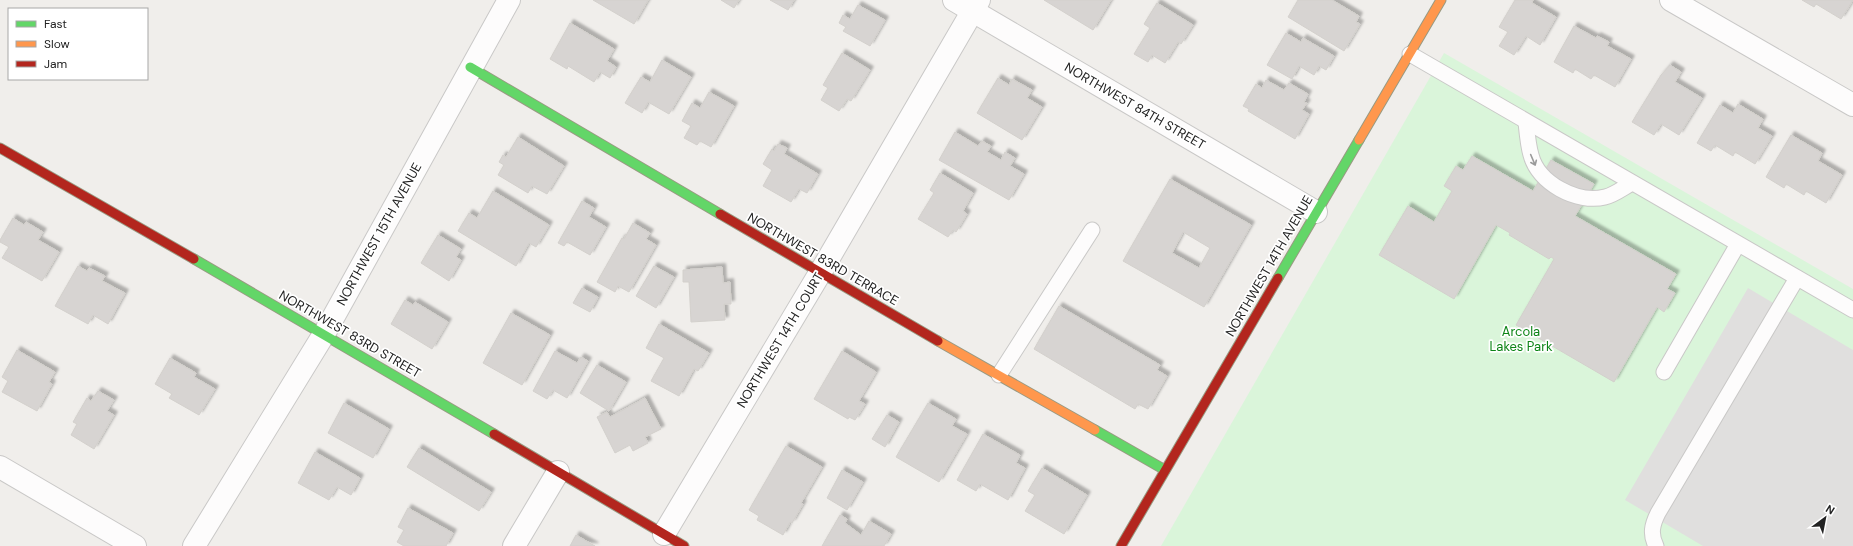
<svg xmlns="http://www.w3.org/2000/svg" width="1853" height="546" font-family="'DM Sans',sans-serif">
<defs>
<filter id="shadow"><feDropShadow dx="3.5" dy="-3.5" stdDeviation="1" flood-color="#0004"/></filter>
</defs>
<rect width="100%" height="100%" fill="#f0eeeb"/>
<path fill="#daf5da" d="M1444 53 1853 289V546H1161Z"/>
<path fill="#e0dfde" d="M1748 288 1853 350V546H1703L1625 500Z"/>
<g fill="#d7d4d2" stroke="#d3d0cc" fill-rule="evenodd" filter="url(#shadow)">
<path d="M593 0H648L634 24Z"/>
<path d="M721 0H739L734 8Z"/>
<path d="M770 0H794L788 10Z"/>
<path d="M1044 0H1111L1093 30Z"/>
<path d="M1298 0H1332L1359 16 1356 22 1360 24 1344 51 1288 17Z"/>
<path d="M1515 0H1533L1532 3 1556 17 1540 45 1526 36 1514 55 1499 46 1508 32 1499 27Z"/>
<path d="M1802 0H1853L1841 19 1816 4 1814 7Z"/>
<path d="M1157 3 1193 25 1181 44 1178 42 1165 63 1152 55 1148 62 1134 54 1150 28 1144 24Z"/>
<path d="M858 5 885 20 870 46 843 31 846 27 839 23 843 15 850 19Z"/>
<path d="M570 23 614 49 607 61 616 67 610 78 600 72 594 82 568 66 567 69 550 59Z"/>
<path d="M1574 26 1596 38 1597 36 1609 42 1607 46 1631 59 1615 87 1594 75 1591 79 1575 69 1573 73 1554 62Z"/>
<path d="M1286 33 1301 42 1303 38 1334 56 1326 70 1319 66 1314 75 1299 66 1292 79 1267 65Z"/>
<path d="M842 53 870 70 851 101 847 99 839 111 821 100 828 88 823 85Z"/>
<path d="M662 60 691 77 669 114 648 102 642 113 625 103 641 77 650 82Z"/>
<path d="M1670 65 1681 72 1675 82 1702 98 1679 135 1661 124 1654 135 1632 122 1661 75Z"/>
<path d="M998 78 1009 85 1012 79 1032 90 1027 98 1042 107 1022 140 977 113Z"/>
<path d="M1266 80 1284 90 1289 83 1308 94 1304 102 1307 103 1302 110 1309 114 1295 139 1248 111 1249 109 1243 106 1256 84 1262 88Z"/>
<path d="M709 92 734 106 711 147 700 141 697 145 684 138 691 126 682 121 692 103 700 108Z"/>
<path d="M1738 104 1763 119 1758 128 1772 136 1755 164 1735 152 1733 156 1715 145 1711 151 1697 143 1720 105 1733 113Z"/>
<path d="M955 132 978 146 982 141 991 146 987 152 1001 160 1005 152 1015 158 1010 166 1024 174 1009 200 939 160Z"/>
<path d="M1791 135 1822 153 1818 161 1842 175 1826 203 1806 191 1804 195 1786 184 1784 188 1766 177Z"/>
<path d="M518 137 564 166 547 194 532 186 528 193 498 175 504 165 499 162 503 155 506 157Z"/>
<path d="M778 144 787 148 784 154 818 174 807 193 799 189 791 202 763 186 772 170 763 164 772 149 774 151Z"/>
<path d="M1472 156 1533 191 1551 160 1594 184 1575 216 1676 274 1667 289 1675 293 1664 312 1657 307 1614 382 1516 325 1554 259 1551 257 1549 259 1509 235 1510 233 1496 225 1454 299 1379 255 1408 206 1434 222 1452 191 1444 186 1456 166 1463 170Z"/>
<path d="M940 173 973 193 963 211 967 214 956 232 953 230 948 237 918 219 934 193 930 190Z"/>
<path d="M1170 179 1251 225 1204 307 1123 261ZM1183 232 1210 248 1199 268 1172 253Z"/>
<path d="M493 191 549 225 536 247 529 243 516 266 458 231 469 213 477 218Z"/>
<path d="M582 201 594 208 589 217 606 227 590 255 567 242 564 246 558 243Z"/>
<path d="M13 218 24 225 26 222 43 232 38 240 59 252 42 281 2 258 9 247 0 242V240Z"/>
<path d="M633 223 650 233 646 239 656 245 629 292 618 286 615 292 597 282 622 238 624 239Z"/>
<path d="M438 235 461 249 456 257 461 260 449 281 421 263Z"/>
<path d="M78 266 87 271 89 268 105 276 102 281 125 293 108 324 93 315 88 324 55 306Z"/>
<path d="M654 266 674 277 656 308 636 296Z"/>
<path d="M722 267 723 283 730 282 731 304H724L725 320 691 322 689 282H683V270Z"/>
<path d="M582 288 598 297 590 312 573 303Z"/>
<path d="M405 300 413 305 415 302 448 322 432 349 391 324Z"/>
<path d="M1059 306 1160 365 1157 370 1167 376 1148 409 1138 404 1135 409 1034 349Z"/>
<path d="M511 313 550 335 522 385 483 363Z"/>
<path d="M659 324 709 353 698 371 694 369 679 396 651 381 664 358 646 348Z"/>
<path d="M17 350 55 372 49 382 52 384 37 411 2 392 8 381 2 377Z"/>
<path d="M555 351 577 363 581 357 588 361 567 398 553 390 547 399 533 391Z"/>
<path d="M842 351 876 372 859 401 865 404 855 420 849 417 848 419 814 399Z"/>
<path d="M170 358 196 373 194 377 215 389 199 415 169 398 172 394 155 384Z"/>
<path d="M597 365 626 382 609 411 580 393Z"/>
<path d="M98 391 114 400 107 411 114 415 94 449 71 435 77 424 73 422 87 398 91 401Z"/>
<path d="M645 398 661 429 645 437 648 443 633 451 630 445 615 453 597 417 607 412 610 417Z"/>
<path d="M344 403 389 429 373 458 328 433Z"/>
<path d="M928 403 956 419 952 426 967 434 939 482 896 457Z"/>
<path d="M887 415 899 422 885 447 872 439Z"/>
<path d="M983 434 1020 455 1016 463 1025 468 1008 500 980 484 976 491 957 480Z"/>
<path d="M786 446 822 467 801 503 803 504 792 523 790 522 783 535 757 520 759 516 749 510Z"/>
<path d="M419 448 491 492 479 511 407 467Z"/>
<path d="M315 452 360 478 351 495 337 487 329 500 298 483Z"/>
<path d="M1042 468 1087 495 1064 534 1025 511 1035 495 1028 491Z"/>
<path d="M842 470 863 482 847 510 827 498Z"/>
<path d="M408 508 453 533 446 546H404L397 542 404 530 398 527Z"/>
<path d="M840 515 847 519 845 523 861 535 869 521 891 534 884 546H822Z"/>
<path d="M576 535 595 546H570Z"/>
</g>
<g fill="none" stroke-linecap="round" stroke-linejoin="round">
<g stroke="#c9c8c7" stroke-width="17">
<g id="lane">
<path d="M1410 54 1853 310"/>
<path d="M1526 122C1527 132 1528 145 1531 155 1538 183 1577 204 1605 197 1614 195 1623 188 1632 183"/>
<path d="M1664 372 1738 244"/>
<path d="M999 375 1092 230"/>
<path d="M1656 546C1650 534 1652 525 1658 513L1797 278"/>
</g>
</g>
<g stroke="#c9c8c7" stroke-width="24">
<g id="street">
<path d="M954 0 1316 212"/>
<path d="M1671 0 1853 105"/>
<path d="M0 467 135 546"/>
<path d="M664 534 820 273 979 0"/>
<path d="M194 546 324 334 509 0"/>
<path d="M514 546 558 472"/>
</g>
</g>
<g stroke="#999a82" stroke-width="11">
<g id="fast">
<path d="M470 67 720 214"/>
<path d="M194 259 494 434"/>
<path d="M1278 278 1359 140"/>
<path d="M1095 430 1165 470"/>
</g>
</g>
<g stroke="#999a82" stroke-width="11">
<g id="slow">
<path d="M1359 140 1441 0"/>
<path d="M938 341 1095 430"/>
</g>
</g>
<g stroke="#999a82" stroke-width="11">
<g id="jam">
<path d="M0 148 194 259"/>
<path d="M720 214 938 341"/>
<path d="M494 434 684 546"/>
<path d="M1121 546 1278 278"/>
</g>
</g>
<use href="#lane" stroke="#fdfcfc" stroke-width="15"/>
<use href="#street" stroke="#fdfcfc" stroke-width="22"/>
<use href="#fast" stroke="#63d668" stroke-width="9"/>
<use href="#slow" stroke="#ff974d" stroke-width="9"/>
<use href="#jam" stroke="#b3261e" stroke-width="9"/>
</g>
<defs><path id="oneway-shaft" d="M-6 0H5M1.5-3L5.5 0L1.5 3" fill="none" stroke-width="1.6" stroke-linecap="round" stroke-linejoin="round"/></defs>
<use stroke="#9a9a9a" href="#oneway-shaft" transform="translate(1533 160) rotate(67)"/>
<g text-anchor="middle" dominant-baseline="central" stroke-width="3.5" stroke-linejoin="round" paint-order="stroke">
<g font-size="13" fill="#222" stroke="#fff">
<text transform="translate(1135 106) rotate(30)">NORTHWEST 84TH STREET</text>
<text transform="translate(379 234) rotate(-61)">NORTHWEST 15TH AVENUE</text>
<text transform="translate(823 259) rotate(30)">NORTHWEST 83RD TERRACE</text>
<text transform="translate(1269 266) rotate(-60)">NORTHWEST 14TH AVENUE</text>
<text transform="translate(350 334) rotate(30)">NORTHWEST 83RD STREET</text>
<text transform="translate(780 340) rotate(-59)">NORTHWEST 14TH COURT</text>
</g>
<g font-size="13" fill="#0c8416" stroke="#fff">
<text x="1521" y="331">Arcola<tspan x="1521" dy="15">Lakes Park</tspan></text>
</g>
</g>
<rect x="8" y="8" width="140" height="72" fill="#ffffff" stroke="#a7a7a7"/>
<rect x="16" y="21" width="20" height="6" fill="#63d668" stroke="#a7a7a7"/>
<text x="44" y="28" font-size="12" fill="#222222">Fast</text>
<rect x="16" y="41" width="20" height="6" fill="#ff974d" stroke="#a7a7a7"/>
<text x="44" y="48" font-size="12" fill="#222222">Slow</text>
<rect x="16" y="61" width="20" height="6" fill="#b3261e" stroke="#a7a7a7"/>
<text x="44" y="68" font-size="12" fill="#222222">Jam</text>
<g transform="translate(1825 518) rotate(32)" stroke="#ffffff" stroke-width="3" paint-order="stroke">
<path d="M0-3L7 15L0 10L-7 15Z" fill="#222222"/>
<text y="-6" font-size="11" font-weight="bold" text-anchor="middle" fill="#222222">N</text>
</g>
</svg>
